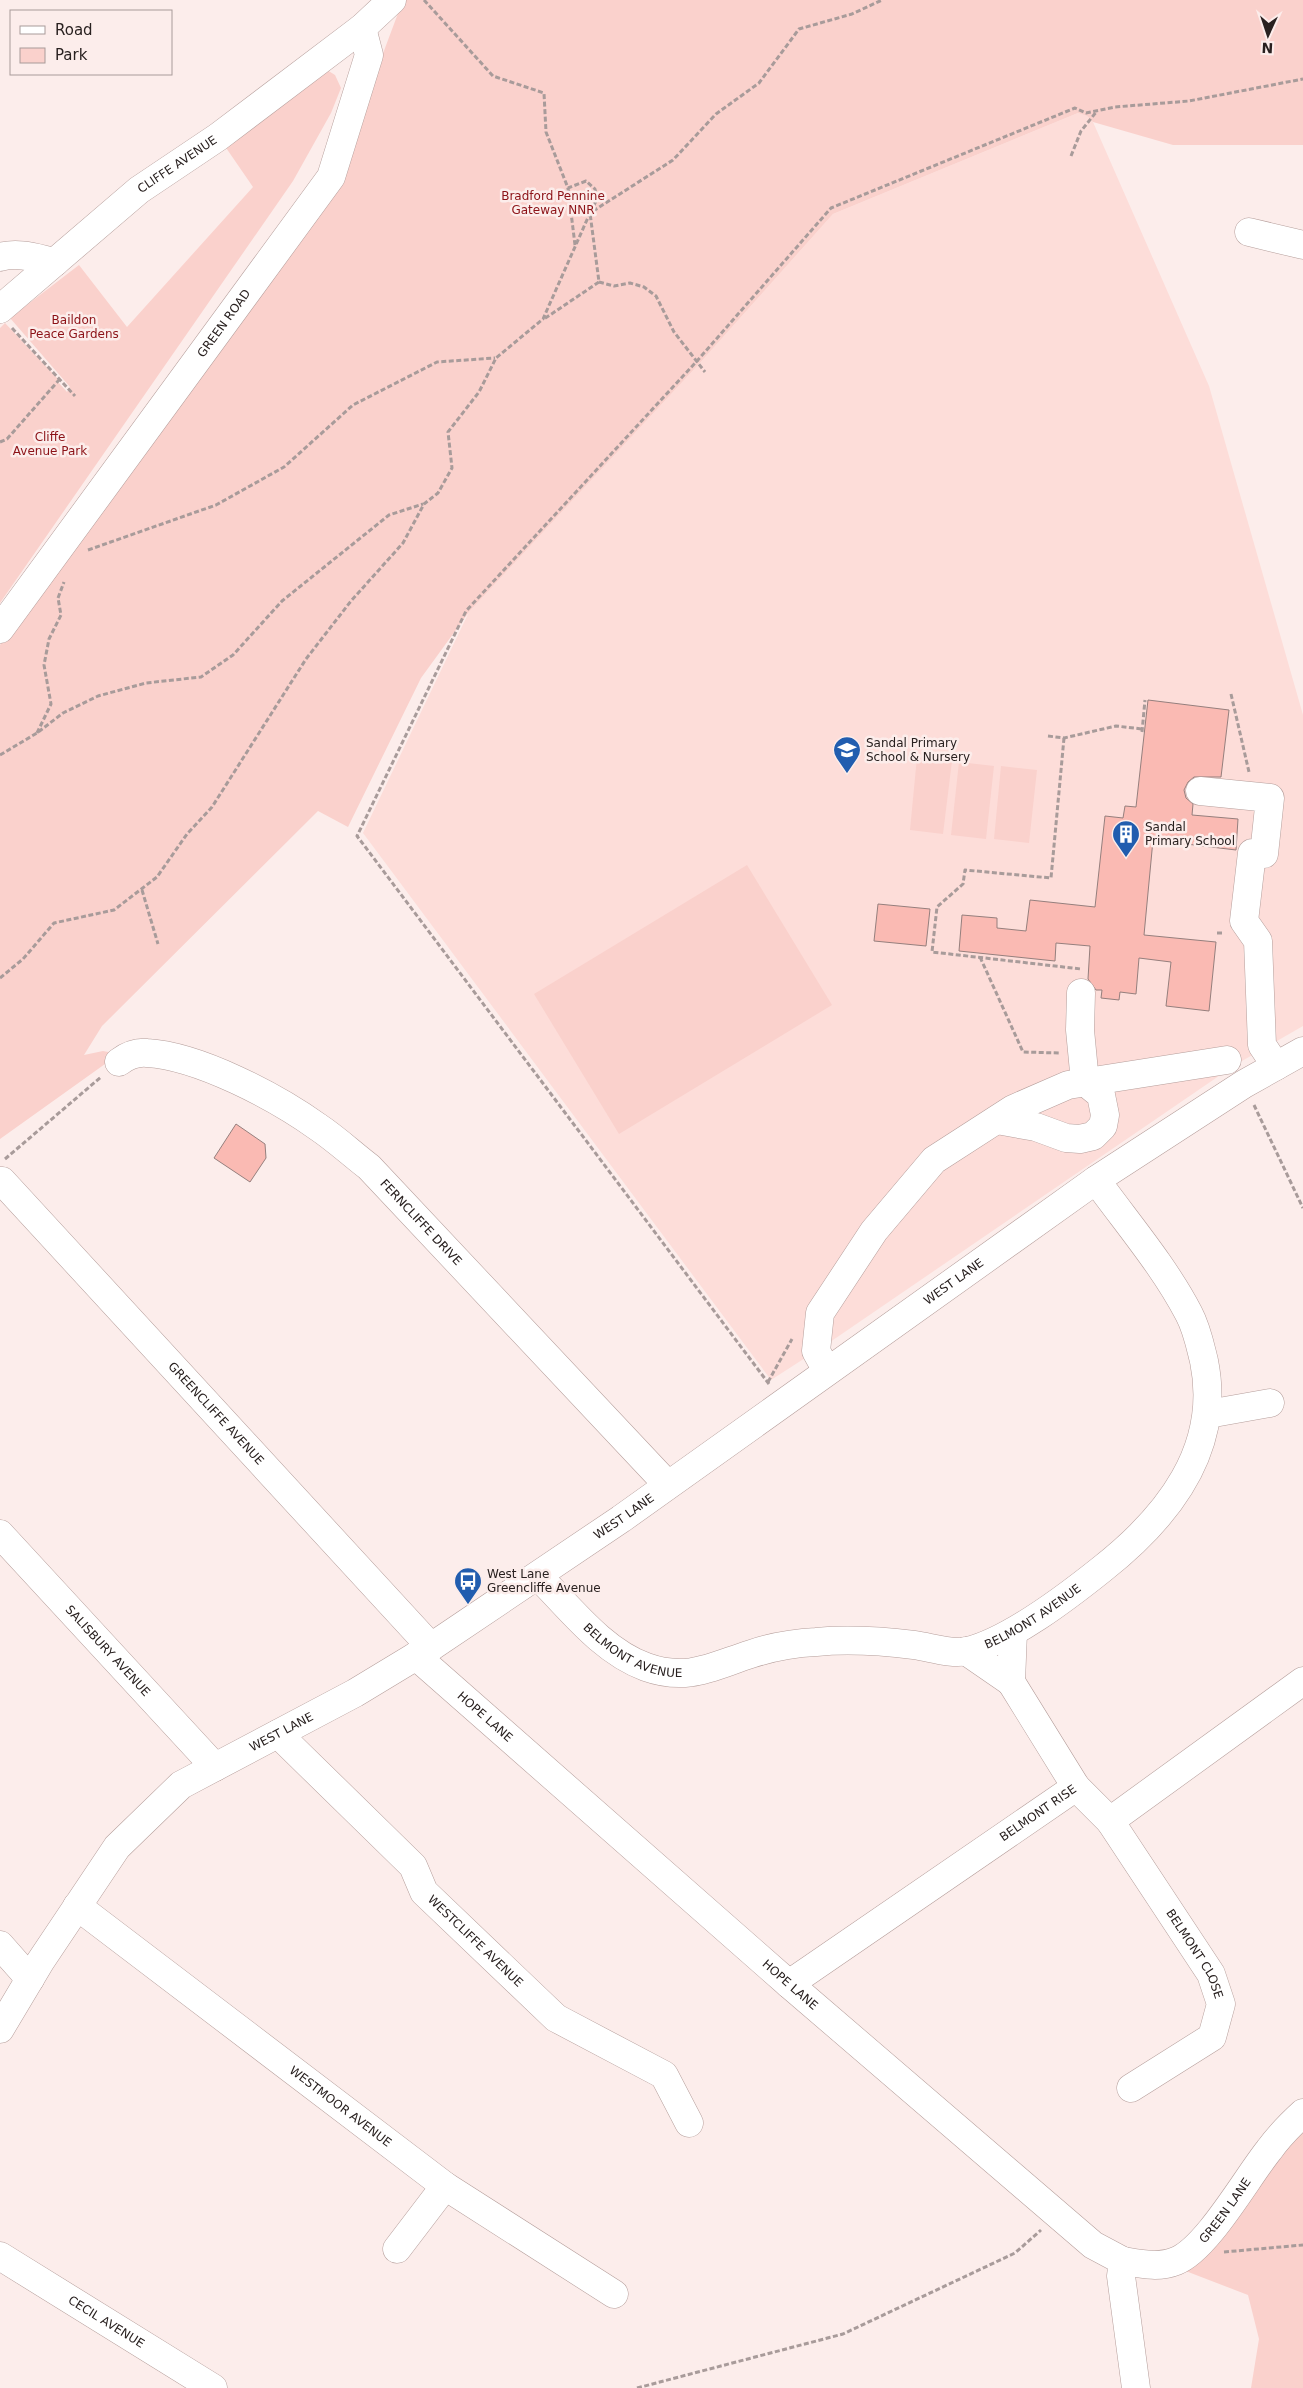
<svg xmlns="http://www.w3.org/2000/svg" width="1303" height="2388" font-family="'DejaVu Sans',sans-serif">
<rect width="100%" height="100%" fill="#fcedeb"/>
<path fill="#fdddd9" d="M1078 113 1087 116 1093 122 1209 386 1303 715V1026L1235 1065 833 1340 771 1380 363 833 469 612 699 364 833 214Z"/>
<g fill="#fad1cc">
<path d="M403 0H1303V145H1173L1093 122 1087 116 1078 113 833 214 699 364 469 612 421 678 348 827 318 811 102 1026 84 1055 103 1051 119 1054 0 1139V645L153 427 336 179Z"/>
<path d="M327 70 335 75 341 88 331 113 293 181 0 603V328L5 323 59 380 58 382 67 392 70 387 10 318 79 265 127 327 253 187 222 142Z"/>
<path d="M917 757 952 761 943 834 910 830Z"/>
<path d="M959 762 994 766 986 839 951 835Z"/>
<path d="M1001 766 1037 770 1029 843 994 839Z"/>
<path d="M747 865 832 1005 619 1134 534 994Z"/>
<path d="M1303 2124V2388H1251L1259 2339 1248 2295 1183 2270Z"/>
</g>
<g fill="#fabab3" stroke="#957f7d">
<path d="M1148 700 1229 710 1221 777H1194L1188 782 1184 790 1186 798 1193 804 1192 815 1238 819 1236 850 1153 840 1144 935 1216 942 1209 1011 1166 1006 1171 962 1139 958 1136 994 1120 992 1119 1000 1101 998 1102 990H1096L1088 979 1090 946 1056 943 1055 961 959 951 962 915 997 918V928L1026 931 1030 900 1095 907 1105 816 1123 818 1125 806 1136 807Z"/>
<path d="M878 904 930 909 926 946 874 941Z"/>
<path d="M236 1124 265 1144 266 1158 250 1182 214 1158Z"/>
</g>
<g fill="none" stroke-linecap="round" stroke-linejoin="round">
<g stroke="#b59e9b" stroke-width="29">
<g id="minor">
<path d="M1249 232 1303 245"/>
<path d="M0 257C19 252 36 258 55 262"/>
<path id="s1" d="M0 309 139 190 218 137 362 28 392 0"/>
<path id="s2" d="M0 629 331 177 369 55 362 28"/>
<path d="M1200 791 1270 798 1264 854 1252 853 1244 921 1258 941 1262 1045 1276 1066"/>
<path id="s3" d="M119 1062C127 1056 136 1052 147 1053 199 1056 276 1097 318 1127 336 1139 352 1154 369 1167L667 1484"/>
<path d="M997 1120 1036 1127 1066 1138 1080 1139 1093 1136 1103 1126 1105 1115 1101 1095 1085 1082 1080 1030 1081 993"/>
<path id="s4" d="M2 1181 431 1647"/>
<path d="M827 1371 816 1351 820 1313 874 1231 934 1160 1013 1109 1068 1085 1227 1060"/>
<path d="M1208 1414 1270 1403"/>
<path id="s5" d="M0 1534 215 1767"/>
<path id="s6" d="M538 1576C570 1608 602 1651 646 1667 688 1682 713 1666 751 1654 772 1647 794 1643 816 1642 848 1639 881 1641 914 1645 930 1647 951 1655 968 1651 1011 1640 1067 1597 1102 1569 1168 1517 1222 1449 1204 1361 1200 1345 1197 1329 1189 1314 1164 1266 1127 1223 1096 1180"/>
<path d="M966 1651 1011 1682 1013 1632"/>
<path id="s7" d="M416 1656 789 1984 1093 2245 1123 2261 1121 2276 1136 2388"/>
<path d="M1011 1682 1076 1787"/>
<path id="s8" d="M278 1734 413 1866 424 1892 556 2018 664 2075 689 2123"/>
<path id="s9" d="M1110 1821 1211 1974 1221 2004 1212 2037 1131 2088"/>
<path id="s10" d="M77 1906 445 2186 614 2294"/>
<path d="M0 1945 30 1979"/>
<path id="s11" d="M789 1984 1076 1787 1110 1821 1303 1681"/>
<path id="s12" d="M0 2029 40 1962 117 1847 181 1785 355 1693 431 1647 621 1519 1096 1180 1244 1084 1303 1051"/>
<path d="M397 2249 445 2186"/>
<path id="s13" d="M0 2256 213 2388"/>
<path id="s14" d="M1123 2261C1141 2264 1159 2268 1176 2261 1207 2249 1247 2177 1269 2150 1279 2136 1291 2124 1303 2113"/>
</g>
</g>
<g stroke="#a89b9a" stroke-width="3" stroke-dasharray="5 2.5" stroke-linecap="butt">
<path d="M424 0 493 76 544 93 546 132 568 188 586 181 595 189 597 199 590 213 599 282 544 319"/>
<path d="M1071 156 1081 131 1097 111"/>
<path d="M568 188 575 245"/>
<path d="M599 282 614 286 630 283 644 287 656 296 674 332 705 372"/>
<path d="M12 328 75 396"/>
<path d="M0 442 7 439 59 380"/>
<path d="M88 550 216 505 284 467 353 405 437 362 495 358"/>
<path d="M1231 694 1249 772"/>
<path d="M1142 732 1145 700"/>
<path d="M37 733 51 704 44 665 49 639 61 615 58 598 64 582"/>
<path d="M1048 736 1064 738 1116 726 1142 729"/>
<path d="M1064 738 1051 878 965 870 963 884 937 907 932 952 1081 969"/>
<path d="M0 755 37 733 63 713 98 696 146 683 201 677 233 655 282 601 389 515 423 504"/>
<path d="M142 890 158 944"/>
<path d="M1217 933H1224"/>
<path d="M980 957 1023 1052 1059 1053"/>
<path d="M0 978 23 959 54 923 114 910 157 877 187 834 212 807 306 659 351 601 403 543 424 504 438 493 452 468 448 432 479 392 496 358 543 319 590 213 673 160 716 114 759 83 799 29 852 14 882 0"/>
<path d="M1254 1105 1303 1208"/>
<path d="M5 1159 101 1077"/>
<path d="M768 1382 792 1339"/>
<path d="M769 1384 357 836 466 611 697 361 831 208 1075 108 1086 113 1115 107 1189 101 1303 79"/>
<path d="M1224 2252 1303 2245"/>
<path d="M637 2388 843 2334 1015 2253 1041 2230"/>
</g>
<use href="#minor" stroke="#fff" stroke-width="28"/>
</g>
<defs>
<g id="school-pin" transform="scale(1.4375)"><path d="M0 17L-7.5 6A9.5 9.5 0 1 1 7.5 6Z" fill="#215daf" stroke="#fcedeb"/><path d="M0-5L7-2L0 1L-7-2ZM-4 1L0 2.5L4 1V4Q0 6-4 4Z" fill="#fff"/></g>
<g id="building-pin" transform="scale(1.4375)"><path d="M0 17L-7.5 6A9.5 9.5 0 1 1 7.5 6Z" fill="#215daf" stroke="#fcedeb"/><path d="M-4-6H4V6H1V3H-1V6H-4ZM-2.5-4.3h1.7v1.8h-1.7ZM.8-4.3h1.7v1.8H.8ZM-2.5-1h1.7V.8h-1.7ZM.8-1h1.7V.8H.8Z" fill="#fff"/></g>
<g id="bus-pin" transform="scale(1.4375)"><path d="M0 17L-7.5 6A9.5 9.5 0 1 1 7.5 6Z" fill="#215daf" stroke="#fcedeb"/><path d="M-5-6H5V4H4V6H2V4H-2V6H-4V4H-5ZM-3.5-4V0h7V-4ZM-3.5 1.2v1.5H-2V1.2ZM2 1.2v1.5H3.5V1.2Z" fill="#fff"/></g>
</defs>
<g fill-rule="evenodd">
<use href="#school-pin" x="847" y="750"/>
<use href="#building-pin" x="1126" y="834"/>
<use href="#bus-pin" x="468" y="1581"/>
</g>
<g text-anchor="middle" dominant-baseline="central" stroke-width="5" stroke-linejoin="round" paint-order="stroke">
<g font-size="12" fill="#292120" stroke="#fcedeb">
<text stroke="none"><textPath href="#s1" startOffset="229">CLIFFE AVENUE</textPath></text>
<text stroke="none"><textPath href="#s2" startOffset="379">GREEN ROAD</textPath></text>
<text stroke="none"><textPath href="#s3" startOffset="359">FERNCLIFFE DRIVE</textPath></text>
<text stroke="none"><textPath href="#s12" startOffset="1229">WEST LANE</textPath></text>
<text stroke="none"><textPath href="#s4" startOffset="316">GREENCLIFFE AVENUE</textPath></text>
<text stroke="none"><textPath href="#s12" startOffset="824">WEST LANE</textPath></text>
<text stroke="none"><textPath href="#s6" startOffset="544">BELMONT AVENUE</textPath></text>
<text stroke="none"><textPath href="#s6" startOffset="124">BELMONT AVENUE</textPath></text>
<text stroke="none"><textPath href="#s5" startOffset="159">SALISBURY AVENUE</textPath></text>
<text stroke="none"><textPath href="#s7" startOffset="92">HOPE LANE</textPath></text>
<text stroke="none"><textPath href="#s12" startOffset="419">WEST LANE</textPath></text>
<text stroke="none"><textPath href="#s11" startOffset="302">BELMONT RISE</textPath></text>
<text stroke="none"><textPath href="#s8" startOffset="288">WESTCLIFFE AVENUE</textPath></text>
<text stroke="none"><textPath href="#s9" startOffset="158">BELMONT CLOSE</textPath></text>
<text stroke="none"><textPath href="#s7" startOffset="498">HOPE LANE</textPath></text>
<text stroke="none"><textPath href="#s10" startOffset="331">WESTMOOR AVENUE</textPath></text>
<text stroke="none"><textPath href="#s14" startOffset="125">GREEN LANE</textPath></text>
<text stroke="none"><textPath href="#s13" startOffset="125">CECIL AVENUE</textPath></text>
</g>
<g font-size="12" fill="#8c1217" stroke="#fcedeb">
<text x="553" y="196">Bradford Pennine<tspan x="553" dy="14">Gateway NNR</tspan></text>
<text x="74" y="320">Baildon<tspan x="74" dy="14">Peace Gardens</tspan></text>
<text x="50" y="437">Cliffe<tspan x="50" dy="14">Avenue Park</tspan></text>
</g>
<g font-size="12" fill="#292120" stroke="#fcedeb" text-anchor="start">
<text x="866" y="743">Sandal Primary<tspan x="866" dy="14">School &amp; Nursery</tspan></text>
<text x="1145" y="827">Sandal<tspan x="1145" dy="14">Primary School</tspan></text>
<text x="487" y="1574">West Lane<tspan x="487" dy="14">Greencliffe Avenue</tspan></text>
</g>
</g>
<rect x="10" y="10" width="162" height="65" fill="#fcedeb" stroke="#a89b9a"/>
<rect x="20" y="26" width="25" height="8" fill="#ffffff" stroke="#a89b9a"/>
<text x="55" y="35" font-size="15" fill="#292120">Road</text>
<rect x="20" y="48" width="25" height="15" fill="#fad1cc" stroke="#a89b9a"/>
<text x="55" y="60" font-size="15" fill="#292120">Park</text>
<g transform="translate(1268 35) rotate(183)" stroke="#fcedeb" stroke-width="4" paint-order="stroke">
<path d="M0-4L9 19L0 12L-9 19Z" fill="#292120"/>
<text y="-8" font-size="14" font-weight="bold" text-anchor="middle" fill="#292120">N</text>
</g>
</svg>
